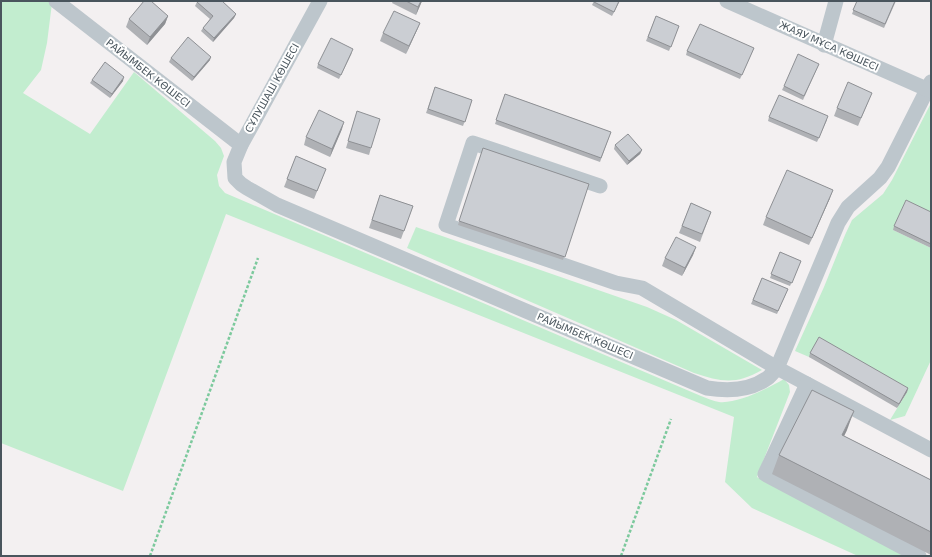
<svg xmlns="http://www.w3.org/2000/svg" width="932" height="557" font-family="'DejaVu Sans',sans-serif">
<rect width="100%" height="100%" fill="#f3f0f1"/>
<g fill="#c2edcf">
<path d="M1 1H50L52 3 47 43 41 70 23 93 90 134 134 72 215 141 221 148 224 156 217 175 219 186 225 193 701 396C707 398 713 401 719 402 738 404 768 388 784 379L789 385 790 392 757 477 908 556H858L752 508 725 482 734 417 226 214 123 491 1 443Z"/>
<path d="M931 103V216L893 230 931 248V360L905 416 890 420 907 392 809 357 795 351 824 287 845 235 852 220 883 194 892 180Z"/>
<path d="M416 227 647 307 676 320 762 370C736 385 721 382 694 373L407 248Z"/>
</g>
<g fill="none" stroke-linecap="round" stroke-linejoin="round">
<g stroke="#7cc99d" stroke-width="2.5" stroke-dasharray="3 2" stroke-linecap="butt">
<path d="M150 556 258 258"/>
<path d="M621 556 671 419"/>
</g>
<g stroke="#bdc6cc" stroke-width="15">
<path d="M56 1 241 145"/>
<path d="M320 1 241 145 234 162 235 178 241 184 247 188 277 205 707 388C726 391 749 391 766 379 770 377 773 372 777 368L838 223 848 207 880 178 888 167 931 82"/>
<path d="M727 1 931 91"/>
<path d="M824 45 836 1"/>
<path d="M600 186 473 143 446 225 616 283 642 288 777 368 931 450"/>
<path d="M807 384 765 474 919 556"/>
</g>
</g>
<g fill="#afb1b5">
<path d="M393 1H422L416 15 392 3Z"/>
<path d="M594 1H620L612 16 592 5Z"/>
<path d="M857 1H896L884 28 852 14Z"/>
<path d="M197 2 236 14 234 18 213 42 201 31 203 28 210 19 195 6Z"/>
<path d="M168 16 165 24 147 45 126 27 129 19Z"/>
<path d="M656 16 679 26 669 51 646 41Z"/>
<path d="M420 23 417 30 406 54 380 41 383 33Z"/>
<path d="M754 48 740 79 686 55 687 51Z"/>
<path d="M352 53 339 79 317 68 318 64Z"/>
<path d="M171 58 210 60 192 81 169 62Z"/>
<path d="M819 64 803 100 782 90 784 86Z"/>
<path d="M92 80 123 81 110 98 90 83Z"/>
<path d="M435 87 472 100 463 126 426 113Z"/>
<path d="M505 94 611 132 600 162 495 124Z"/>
<path d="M869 100 858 126 834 116 837 108Z"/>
<path d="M357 111 371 148 369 155 346 148Z"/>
<path d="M769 117 827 120 817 142 768 121Z"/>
<path d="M342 129 330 157 304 145 306 137Z"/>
<path d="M615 145 642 150 640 154 627 165 614 149Z"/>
<path d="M483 148 589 184 563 260 458 225Z"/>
<path d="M296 156 326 169 314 199 284 187Z"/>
<path d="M380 195 413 206 401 239 369 228Z"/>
<path d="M830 198 809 245 763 225 766 217Z"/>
<path d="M691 203 711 212 700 242 679 233Z"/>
<path d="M931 212V248L893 230 894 226Z"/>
<path d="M696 247 693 255 682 276 662 266 665 258Z"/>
<path d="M780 252 801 261 790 286 770 278Z"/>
<path d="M762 278 788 289 777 314 751 304Z"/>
<path d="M810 353 908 388 907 392 897 408 809 357Z"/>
<path d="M847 430 844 436 931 480V555L772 474 779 455Z"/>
</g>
<g fill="#8e9094">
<path d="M421 1H422L416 15 418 7Z"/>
<path d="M236 14 234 18 213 42 214 38Z"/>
<path d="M168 16 165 24 147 45 150 37Z"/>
<path d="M420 23 417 30 406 54 409 46Z"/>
<path d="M211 57 210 60 192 81 194 77Z"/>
<path d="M124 77 123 81 110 98 112 94Z"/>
<path d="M344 122 342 129 330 157 332 149Z"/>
<path d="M642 150 640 154 627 165 629 161Z"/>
<path d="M833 190 830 198 809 245 812 238Z"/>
<path d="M696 247 693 255 682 276 685 268Z"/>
<path d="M908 388 907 392 897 408 899 404Z"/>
<path d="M854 411 847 430 835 454 842 435Z"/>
</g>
<g fill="#cbced3" stroke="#8e9094">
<path d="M144 1H151L168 16 150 37 129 19Z"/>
<path d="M198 1H222L236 14 214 38 203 28 213 16 197 2Z"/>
<path d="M406 1H421L418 7Z"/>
<path d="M594 1H619L614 12 594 2Z"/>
<path d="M857 1H895L885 24 853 10Z"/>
<path d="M394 11 420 23 409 46 383 33Z"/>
<path d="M656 16 679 26 671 47 648 37Z"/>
<path d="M700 24 754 48 742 75 687 51Z"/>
<path d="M188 37 211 57 194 77 171 58Z"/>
<path d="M331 38 353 49 341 75 318 64Z"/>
<path d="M798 54 819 64 804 96 784 86Z"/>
<path d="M105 62 124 77 112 94 92 80Z"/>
<path d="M848 82 872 93 861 118 837 108Z"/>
<path d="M435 87 472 100 465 122 428 109Z"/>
<path d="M505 94 611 132 601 158 496 120Z"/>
<path d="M779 95 828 116 819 138 769 117Z"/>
<path d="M319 110 344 122 332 149 306 137Z"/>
<path d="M357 111 380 119 371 148 348 141Z"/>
<path d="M628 134 642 150 629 161 615 145Z"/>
<path d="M483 148 589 184 565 257 459 221Z"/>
<path d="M296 156 326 169 317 191 287 179Z"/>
<path d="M787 170 833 190 812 238 766 217Z"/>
<path d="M380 195 413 206 404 231 372 220Z"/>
<path d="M906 200 931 212V244L894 226Z"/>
<path d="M691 203 711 212 702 234 682 226Z"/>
<path d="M676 237 696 247 685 268 665 258Z"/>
<path d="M780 252 801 261 792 283 771 274Z"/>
<path d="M762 278 788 289 778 311 753 300Z"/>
<path d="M819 337 908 388 899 404 810 353Z"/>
<path d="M812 390 854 411 842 435 931 480V532L779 455Z"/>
</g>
<g text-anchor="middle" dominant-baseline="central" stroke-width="4" stroke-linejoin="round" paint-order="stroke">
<g font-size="10" fill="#49555d" stroke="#fff">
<text transform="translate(829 46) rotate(24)">ЖАЯУ МҰСА КӨШЕСІ</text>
<text transform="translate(148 73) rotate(38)">РАЙЫМБЕК КӨШЕСІ</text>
<text transform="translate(272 88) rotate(-61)">СҰЛУШАШ КӨШЕСІ</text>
<text transform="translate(585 336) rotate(23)">РАЙЫМБЕК КӨШЕСІ</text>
</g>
</g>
<rect width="932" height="557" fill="none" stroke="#49555d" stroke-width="4"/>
</svg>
